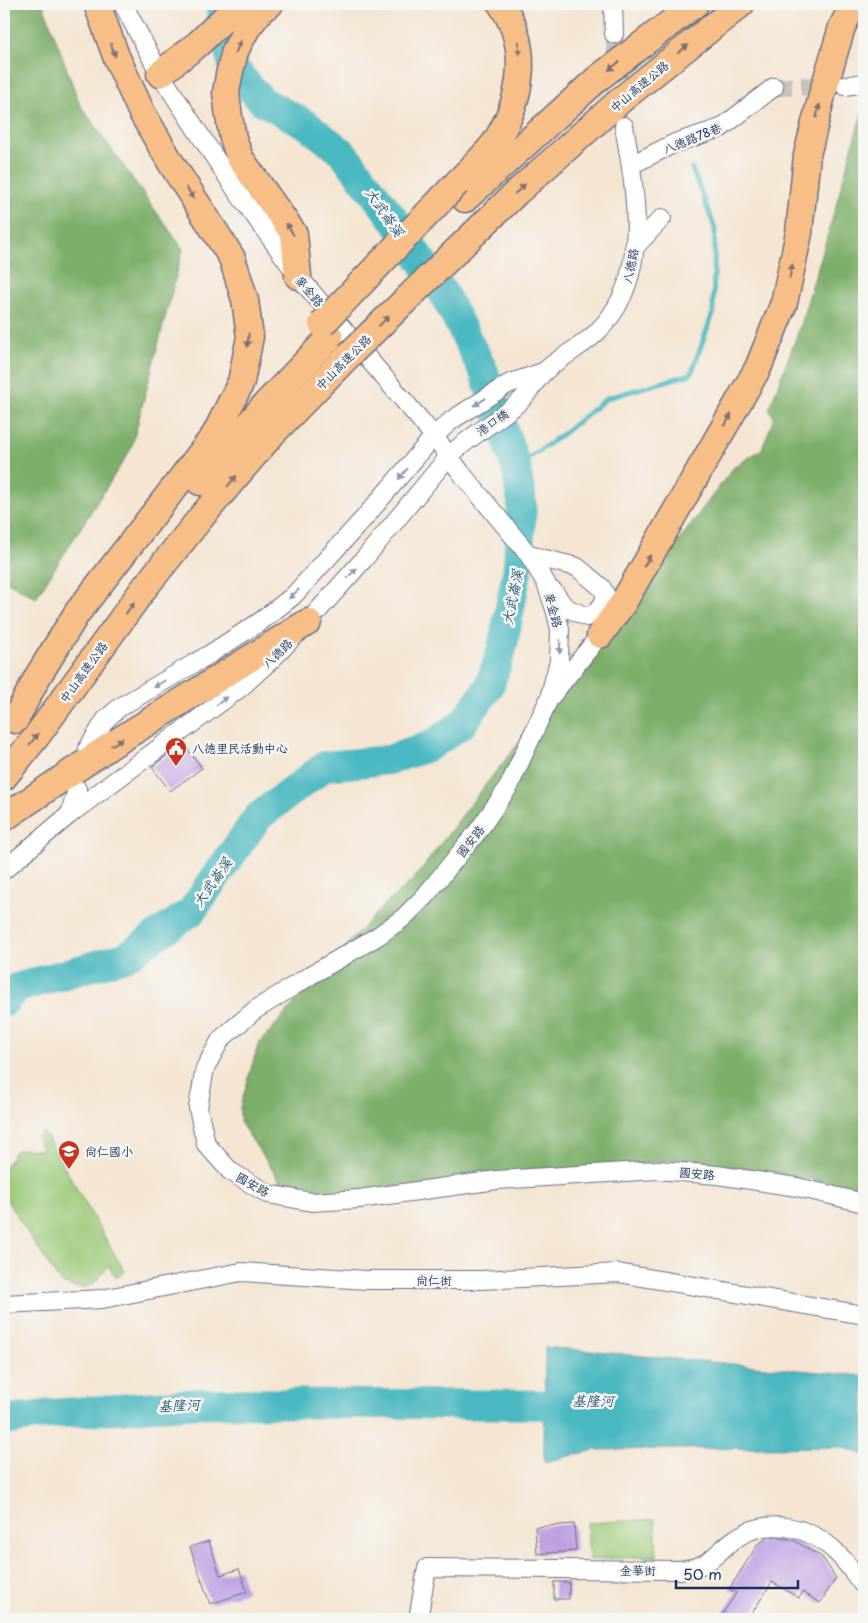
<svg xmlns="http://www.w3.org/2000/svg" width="868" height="1623" font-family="'Playpen Sans','LXGW WenKai TC',sans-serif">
<rect width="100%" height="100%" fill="#f6f6f2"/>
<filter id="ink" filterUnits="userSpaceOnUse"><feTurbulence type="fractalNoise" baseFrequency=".02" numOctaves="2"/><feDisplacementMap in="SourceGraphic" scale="10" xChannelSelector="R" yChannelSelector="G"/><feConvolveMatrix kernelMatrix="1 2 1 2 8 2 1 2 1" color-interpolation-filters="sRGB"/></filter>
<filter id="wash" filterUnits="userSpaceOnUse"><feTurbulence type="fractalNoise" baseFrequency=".0096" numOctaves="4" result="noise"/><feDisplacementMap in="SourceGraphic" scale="20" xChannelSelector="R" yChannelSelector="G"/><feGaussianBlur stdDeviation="1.12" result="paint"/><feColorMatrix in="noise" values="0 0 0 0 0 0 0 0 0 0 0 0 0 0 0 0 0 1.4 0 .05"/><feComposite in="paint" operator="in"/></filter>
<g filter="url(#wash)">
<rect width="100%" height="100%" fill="#f5e5d2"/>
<g fill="#9cca79" stroke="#5c7c6c">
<path d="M44 1132 125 1272 116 1278 108 1265C99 1279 93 1290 74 1287 66 1285 63 1284 57 1278L4 1196V1169L15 1151 22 1149 43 1150 36 1137Z"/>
<path d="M655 1519 657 1556 589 1560 587 1523Z"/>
</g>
<g fill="#7dae69" stroke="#4c6e64">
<path d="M4 4H43L80 105 183 249 131 449 36 598 4 580Z"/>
<path d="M864 105V1191L844 1185 682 1159 346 1199 282 1184 240 1122V1107L258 1045 317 977 384 905 413 880 493 775 624 614 733 468 762 449 774 418 769 409 797 335 826 241Z"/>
</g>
<path fill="#49b8c0" stroke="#32748f" d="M545 1347 864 1376V1455L842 1447 595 1450 544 1462Z"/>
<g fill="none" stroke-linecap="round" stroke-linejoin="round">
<path stroke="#49b8c0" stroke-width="5" d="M516 467 560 436 607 398 691 374 713 313 715 228 692 169"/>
<g stroke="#49b8c0" stroke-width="30">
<path d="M4 1002 16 988 125 957 191 912 258 817 325 766 389 760 430 746 462 724 489 687 502 649 518 566 522 503 516 467 484 372 445 296 396 222 343 153 307 125 262 101 234 69 222 25 221 4"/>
<path d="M4 1421 49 1414 198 1403 585 1405"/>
</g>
</g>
<g id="blocks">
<g fill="#be9ee2">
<path d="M183 743 202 768 170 791 152 767Z"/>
<path d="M574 1524 576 1551 537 1554 535 1527Z"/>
<path d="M775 1537 793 1540 822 1557 836 1578 820 1603 803 1592 799 1598 772 1582 748 1619H719L736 1593 729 1589 758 1544 767 1538Z"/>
<path d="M209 1541 220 1575 239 1569 247 1592 210 1604 190 1547Z"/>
<rect x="554" y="1582" width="15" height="17"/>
</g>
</g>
</g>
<g filter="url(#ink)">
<use href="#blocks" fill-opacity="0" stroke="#676f87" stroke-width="1"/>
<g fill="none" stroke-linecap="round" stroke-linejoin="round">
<g stroke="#c9c1bb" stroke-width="18" stroke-dasharray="18 9" stroke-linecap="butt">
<path d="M614 34 622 108"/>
<path d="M774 87 834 86"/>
</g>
<g stroke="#676f87" stroke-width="20">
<g id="minor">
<path d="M123 4 160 74 238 193 298 276 434 436 462 474 529 555 546 583 555 609 560 629 559 661 551 691"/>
<path d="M613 4 614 34"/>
<path d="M845 86 864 83"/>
<path d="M631 165 675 143 721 128 774 87"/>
<path d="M634 248 662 218"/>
<path d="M529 555 577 567 602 588 606 596V615L600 635 549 699 508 788 478 831 425 896 403 918 378 936 311 975 255 1010 221 1039 205 1068 198 1108 206 1144 230 1171 268 1194 312 1202 359 1199 497 1180 657 1170 717 1175 797 1187 864 1203"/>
<path d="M553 591 565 607 587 617C597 613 603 607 606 596"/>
<path d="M88 748 106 719 120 707 210 654 261 621 293 596 365 517 434 436 452 420 508 384 543 372"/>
<path d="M70 814 77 789"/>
<path d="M4 870 70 814 240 688 273 658 308 622 364 559 449 456C470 436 496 422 518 403 529 394 535 380 545 371 561 356 582 347 597 332 652 279 636 193 624 126"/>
<path d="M4 1304 102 1299 241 1272 367 1280H481L618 1273 864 1315"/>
<path d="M418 1619 427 1568 680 1570C713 1566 711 1556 735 1539 768 1516 810 1526 837 1553 847 1563 855 1575 864 1586"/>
</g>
</g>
<g stroke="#676f87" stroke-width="29">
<g id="highway">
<path d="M270 4 263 8 247 28 235 51 229 75 226 93 229 117 233 138 240 158 294 234 298 276"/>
<path d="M160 74 199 43 239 4"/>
<path d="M457 183C469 170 490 152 498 138 523 96 530 45 501 4"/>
<path d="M465 199 597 79 695 4"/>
<path d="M485 223 516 193 622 99 741 4"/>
<path d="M200 482 263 407 330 337"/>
<path d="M600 635 623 603 758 368 784 303 799 233 807 155 822 95 842 27 854 4"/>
<path d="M15 720 38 676 77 613 215 435 241 382 250 337 245 300 232 258 171 163 141 111 116 56 97 4"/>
<path d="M4 777 36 737 145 587 203 515 272 434 349 355"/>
<path d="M4 818 110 746 308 622"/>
</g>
</g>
<use href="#minor" stroke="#fff" stroke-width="18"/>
<use href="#highway" stroke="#f7be87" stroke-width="26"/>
<g stroke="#676f87" stroke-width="29" stroke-linecap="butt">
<g id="highway-bridge">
<path d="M322 324 457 183"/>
<path d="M349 355 485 223"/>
</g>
</g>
<use href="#highway-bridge" stroke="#f7be87" stroke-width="26"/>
</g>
<defs><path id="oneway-solid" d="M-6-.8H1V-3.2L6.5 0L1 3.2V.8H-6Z" transform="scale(1.25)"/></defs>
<g fill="#7e6f70">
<use href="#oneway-solid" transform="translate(238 47) rotate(-67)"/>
<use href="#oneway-solid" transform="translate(519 48) rotate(86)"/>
<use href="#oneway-solid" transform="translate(683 49) rotate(-39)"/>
<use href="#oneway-solid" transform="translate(113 50) rotate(70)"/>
<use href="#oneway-solid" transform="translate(614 66) rotate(142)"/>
<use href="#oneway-solid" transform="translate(818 111) rotate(-77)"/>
<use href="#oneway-solid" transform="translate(520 189) rotate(-42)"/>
<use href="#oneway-solid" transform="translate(190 193) rotate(57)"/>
<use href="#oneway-solid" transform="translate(290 229) rotate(-121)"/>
<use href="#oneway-solid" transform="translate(791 271) rotate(-78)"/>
<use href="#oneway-solid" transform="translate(384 321) rotate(-44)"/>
<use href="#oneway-solid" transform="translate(248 340) rotate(96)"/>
<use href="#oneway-solid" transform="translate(728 420) rotate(-60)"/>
<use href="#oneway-solid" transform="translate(232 481) rotate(-50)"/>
<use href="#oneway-solid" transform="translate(647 561) rotate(-61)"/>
<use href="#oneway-solid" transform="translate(130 608) rotate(-54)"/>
<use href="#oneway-solid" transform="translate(34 739) rotate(-52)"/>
<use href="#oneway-solid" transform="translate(117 742) rotate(-32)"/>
</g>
<g fill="#8d97ae">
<use href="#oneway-solid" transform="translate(480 402) rotate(147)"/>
<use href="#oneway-solid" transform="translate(403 474) rotate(130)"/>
<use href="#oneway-solid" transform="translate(352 573) rotate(-48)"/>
<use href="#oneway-solid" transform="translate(294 594) rotate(137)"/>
<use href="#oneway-solid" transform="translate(560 647) rotate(93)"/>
<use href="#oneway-solid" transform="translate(159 684) rotate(150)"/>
<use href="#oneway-solid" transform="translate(222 701) rotate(-36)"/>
</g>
</g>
<defs>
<g id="civic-pin" transform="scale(1.125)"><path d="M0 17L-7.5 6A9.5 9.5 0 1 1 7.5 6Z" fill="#c8321e" stroke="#f6f6f2"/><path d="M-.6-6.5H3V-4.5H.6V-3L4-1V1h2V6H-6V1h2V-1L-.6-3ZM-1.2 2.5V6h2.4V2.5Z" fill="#fff"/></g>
<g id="school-pin" transform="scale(1.125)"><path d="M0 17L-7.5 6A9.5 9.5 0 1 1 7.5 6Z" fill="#c8321e" stroke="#f6f6f2"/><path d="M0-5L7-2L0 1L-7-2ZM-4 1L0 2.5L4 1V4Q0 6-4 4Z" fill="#fff"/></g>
</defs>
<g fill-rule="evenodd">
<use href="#civic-pin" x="176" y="748"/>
<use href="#school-pin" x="69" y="1151"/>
</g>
<g text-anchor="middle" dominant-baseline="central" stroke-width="5" stroke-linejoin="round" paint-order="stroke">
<g font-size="12" fill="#1b2f5e" stroke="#f6f6f2">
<text transform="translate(639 86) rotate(-40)">中山高速公路</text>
<text transform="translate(692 138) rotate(-22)">八德路78巷</text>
<text transform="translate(630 266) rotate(-79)">八德路</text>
<text transform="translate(310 291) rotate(50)">麥金路</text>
<text transform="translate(343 362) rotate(-45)">中山高速公路</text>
<text transform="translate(492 422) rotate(-35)">港口橋</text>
<text transform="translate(554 610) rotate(75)">麥金路</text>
<text transform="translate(277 653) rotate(-44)">八德路</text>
<text transform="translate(83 672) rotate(-54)">中山高速公路</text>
<text transform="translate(470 841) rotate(-52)">國安路</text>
<text transform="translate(697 1173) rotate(5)">國安路</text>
<text transform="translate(253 1184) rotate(29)">國安路</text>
<text x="434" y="1280">尚仁街</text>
<text x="638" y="1570">金華街</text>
</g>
<g font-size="12" fill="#1b2f5e" stroke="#f6f6f2" text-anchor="start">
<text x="192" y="748">八德里民活動中心</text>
<text x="85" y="1151">尚仁國小</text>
</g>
<g font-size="14" font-style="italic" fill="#29587b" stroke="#f6f6f2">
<text transform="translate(385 212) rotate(55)">大武崙溪</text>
<text transform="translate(512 597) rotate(-79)">大武崙溪</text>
<text transform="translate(212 882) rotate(-55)">大武崙溪</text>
<text x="593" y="1400">基隆河</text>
<text transform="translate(179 1405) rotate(-3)">基隆河</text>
</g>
</g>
<rect width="868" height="1623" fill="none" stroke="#f6f6f2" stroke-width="20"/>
<path d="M676 1580v8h122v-8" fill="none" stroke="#1b2f5e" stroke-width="2.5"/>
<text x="683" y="1580" font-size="15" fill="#1b2f5e" stroke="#f6f6f2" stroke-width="4" paint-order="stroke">50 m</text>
</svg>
